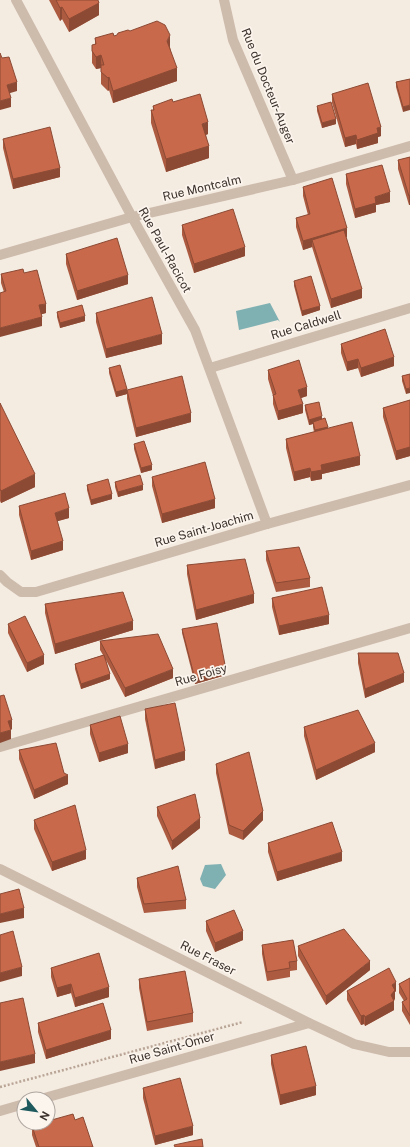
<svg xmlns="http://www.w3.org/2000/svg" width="410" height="1147" font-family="'Public Sans',sans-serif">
<rect width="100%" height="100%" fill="#f4ebe1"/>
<g fill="#7fb0b2">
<path d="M270 303 280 322 278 320 239 330 236 311Z"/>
<path d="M221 864 226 875 215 889 203 886 200 879 205 865Z"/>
</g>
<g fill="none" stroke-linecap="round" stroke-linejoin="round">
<path stroke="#b9a596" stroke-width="2.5" stroke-dasharray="2 2" stroke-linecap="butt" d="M0 1087 243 1022"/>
<g stroke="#cdbbac" stroke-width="10">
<path d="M16 0 132 217 195 330 267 524"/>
<path d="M224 0 233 40 293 180"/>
<path d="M0 255 132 217 293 180 410 146"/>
<path d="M210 368 410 308"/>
<path d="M0 575 7 582 21 592H36L267 524 410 485"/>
<path d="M0 747 410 628"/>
<path d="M0 869 309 1023 354 1044 389 1052H410"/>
<path d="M41 1099 309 1023"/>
<path d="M0 1111 24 1104"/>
</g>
</g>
<g fill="#ac5a40">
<path d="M49 0H98L99 15 69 32 62 19 60 21Z"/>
<path d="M114 36 170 47 177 81 113 103 109 90 108 91 101 84V68L96 69 92 63V51L95 44V38Z"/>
<path d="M410 79 403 112 396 87V82Z"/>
<path d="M332 94 381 136 378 137V143L357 149 356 144 345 147 332 103Z"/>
<path d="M173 102 208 134 206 135 209 158 166 172 151 123V110H153V106Z"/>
<path d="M317 106 336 124 322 128 317 111Z"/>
<path d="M3 139 60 177 13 189 3 148Z"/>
<path d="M410 157V205H409L398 169V160Z"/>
<path d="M346 174 390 202 376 205V212L355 218 346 184Z"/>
<path d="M303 187 347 237H346L362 298 331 308 312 247 303 250 296 227V218L308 215 303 196Z"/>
<path d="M182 225 245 256 194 273 182 235Z"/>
<path d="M66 254 128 284 77 300 66 264Z"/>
<path d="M24 273 46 313 41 314 42 326 4 292 1 283V274Z"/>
<path d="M294 281 320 310 302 316 294 286Z"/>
<path d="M57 312 85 321 60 328 57 317Z"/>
<path d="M96 313 162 344 106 358 96 322Z"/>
<path d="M341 344 394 366 361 377 358 368 347 371 341 353Z"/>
<path d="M109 368 127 394 116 397 109 373Z"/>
<path d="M268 370 307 396 301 398 303 413 278 420 273 404V396L268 379Z"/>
<path d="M410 374 406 394 402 381V376Z"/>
<path d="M127 390 191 422 136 437 127 399Z"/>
<path d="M410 400V456L396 460 383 417V408Z"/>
<path d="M0 403 35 487 1 503 0 501Z"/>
<path d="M305 405 322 419 328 428 360 465 322 474V479L311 481 310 477 294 481 286 448V439L314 432 313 427V424L309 425 305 410Z"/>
<path d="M134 444 152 470 141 473 134 449Z"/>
<path d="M152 477 215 508 162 523 152 486Z"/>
<path d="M115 482 143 490 118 497 115 487Z"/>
<path d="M87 485 112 499 91 505 87 490Z"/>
<path d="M19 506 69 518 57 521 63 550 31 560 19 515Z"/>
<path d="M266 551 310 578V587L276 592 266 560Z"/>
<path d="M187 565 254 603 196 620 187 574Z"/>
<path d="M272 598 329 624 279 635 272 607Z"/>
<path d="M45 604 133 630 55 654 45 613Z"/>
<path d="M8 624 44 664 27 672 8 633Z"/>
<path d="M182 629 226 675 195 684 182 633Z"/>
<path d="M100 641 173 678 125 697 106 660 110 679 81 689 75 669V664L103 655 100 650Z"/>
<path d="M358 653 404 682 365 698 358 663Z"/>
<path d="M145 709 185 760 155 769 145 719Z"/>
<path d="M90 725 128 753 99 762 90 734Z"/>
<path d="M304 727 375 752 316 780 304 736Z"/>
<path d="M19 750 64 773 68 784 34 799 19 759Z"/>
<path d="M216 764 263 820 243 840 229 834 216 773Z"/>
<path d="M157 807 200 828 172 850 157 816Z"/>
<path d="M34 820 86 859 52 871 34 829Z"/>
<path d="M268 843 342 861 277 881 268 852Z"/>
<path d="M137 878 186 900V909L144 913 137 887Z"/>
<path d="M206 921 243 940 215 952 206 931Z"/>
<path d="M262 945 297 961V970L290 971V977L267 981 262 954Z"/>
<path d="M298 946 370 970 326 1005 298 956Z"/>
<path d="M51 968 109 997 75 1007 71 993 57 997 51 977Z"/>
<path d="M410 978V1025L402 1011V1002L404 1001 399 993V984Z"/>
<path d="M139 979 193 1013V1022L147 1031 139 988Z"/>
<path d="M347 991H396L395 992V999L394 1000V1010L365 1026 364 1024 361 1025 347 1000Z"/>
<path d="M38 1023 111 1039 46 1059 38 1032Z"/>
<path d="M271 1055 316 1095 280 1105 271 1064Z"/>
<path d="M143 1088 193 1135 155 1145 143 1098Z"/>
<path d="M75 1120 93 1147H36L32 1135V1126Z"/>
</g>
<g fill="#8c4a34">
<path d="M99 3V15L69 32V19Z"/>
<path d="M62 7V19L60 21V8Z"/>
<path d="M170 35V47L167 53V41Z"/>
<path d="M101 55V68L96 69V57Z"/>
<path d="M177 68V81L113 103V91Z"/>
<path d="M109 77V90L108 91V78Z"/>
<path d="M17 82V91L7 94V85Z"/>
<path d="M11 98V107L0 110V101Z"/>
<path d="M410 105V110L403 112V107Z"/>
<path d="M336 119V124L322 128V123Z"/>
<path d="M208 122V134L202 136V124Z"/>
<path d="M381 127V136L378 137V143L357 149V140L377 128Z"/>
<path d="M356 135V144L345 147V138Z"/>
<path d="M209 146V158L166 172V159Z"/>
<path d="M60 168V177L13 189V179Z"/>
<path d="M390 192V202L376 205V212L355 218V209L375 197Z"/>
<path d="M410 195V205H409V196Z"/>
<path d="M347 228V237L315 247 312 240V247L303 250V241Z"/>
<path d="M245 247V256L194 273V264Z"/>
<path d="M128 275V284L77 300V291Z"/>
<path d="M362 289V298L331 308V299Z"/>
<path d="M46 304V313L39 315V305Z"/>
<path d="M320 306V310L302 316V311Z"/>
<path d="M85 316V321L60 328V323Z"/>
<path d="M42 317V326L0 337V328Z"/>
<path d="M162 334V344L106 358V349Z"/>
<path d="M394 357V366L361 377V368Z"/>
<path d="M358 359V368L347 371V362Z"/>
<path d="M307 387V396L298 399V390Z"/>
<path d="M410 388V393L406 394V389Z"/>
<path d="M127 389V394L116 397V392Z"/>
<path d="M303 404V413L278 420V411Z"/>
<path d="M191 413V422L136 437V428Z"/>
<path d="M322 416V421L313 422V424L309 425V420Z"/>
<path d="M328 427V431L315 435V430Z"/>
<path d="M410 447V456L396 460V451Z"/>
<path d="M360 456V465L322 474V479L311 481V472L321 465Z"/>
<path d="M152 465V470L141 473V468Z"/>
<path d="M310 468V477L294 481V472Z"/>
<path d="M35 474V487L1 503V491Z"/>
<path d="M143 485V490L118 497V492Z"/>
<path d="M112 494V499L91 505V500Z"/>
<path d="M215 499V508L162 523V514Z"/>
<path d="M69 508V518L55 522V513Z"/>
<path d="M63 541V550L31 560V551Z"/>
<path d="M254 594V603L196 620V610Z"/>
<path d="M329 615V624L279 635V626Z"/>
<path d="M133 621V630L55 654V644Z"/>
<path d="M44 655V664L27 672V663Z"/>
<path d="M173 669V678L125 697V688Z"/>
<path d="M226 670V675L195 684V679Z"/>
<path d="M404 673V682L365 698V689Z"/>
<path d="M110 674V679L81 689V684Z"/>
<path d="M12 720V729L8 731V721Z"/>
<path d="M11 730V739L0 743V733Z"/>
<path d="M375 743V752L316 780V770Z"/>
<path d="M128 744V753L99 762V753Z"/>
<path d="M185 751V760L155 769V760Z"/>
<path d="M68 775V784L34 799V790Z"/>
<path d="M263 811V820L243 840V831Z"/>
<path d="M200 818V828L172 850V841Z"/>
<path d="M86 850V859L52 871V862Z"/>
<path d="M342 852V861L277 881V872Z"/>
<path d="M24 908V918L0 923V914Z"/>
<path d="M243 931V940L215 952V943Z"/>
<path d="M370 961V970L326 1005V996Z"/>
<path d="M22 967V976L0 982V973Z"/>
<path d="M396 982V991L395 992V999L392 1002 394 1001V1010L365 1026V1017L392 985Z"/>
<path d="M71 984V993L57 997V988Z"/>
<path d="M109 987V997L75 1007V998Z"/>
<path d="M364 1015V1024L361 1025V1016Z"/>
<path d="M111 1030V1039L46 1059V1050Z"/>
<path d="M35 1054V1063L0 1071V1062Z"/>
<path d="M316 1086V1095L280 1105V1095Z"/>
<path d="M193 1126V1135L155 1145V1136Z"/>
</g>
<g fill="#c8694b" stroke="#8c4a34">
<path d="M56 0H98L99 3 69 19 62 7 60 8Z"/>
<path d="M157 21 165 25 170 35 167 41 177 68 113 91 109 77 108 78 101 72V65H104L101 55 96 57 92 51V45L96 44 95 38 113 33 114 36 117 35 118 33 128 30 130 31Z"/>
<path d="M0 53 2 58 9 57 17 82 7 85 11 98 0 101Z"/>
<path d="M410 79V105L403 107 396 82Z"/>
<path d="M368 83 381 127 377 128 378 133 357 140 356 135 345 138 332 94Z"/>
<path d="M200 94 208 122 202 124 209 146 166 159 151 110H154L153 106 172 99 173 102Z"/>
<path d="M331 102 336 119 322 123 317 106Z"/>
<path d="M50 127 60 168 13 179 3 139Z"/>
<path d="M410 157V195L409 196 398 160Z"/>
<path d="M382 165 390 192 375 197 376 203 355 209 346 174Z"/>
<path d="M332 178 347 228 303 241 296 218 310 214 303 187Z"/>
<path d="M233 209 245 247 194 264 182 225Z"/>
<path d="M344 230 362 289 331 299 312 240Z"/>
<path d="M117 238 128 275 77 291 66 254Z"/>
<path d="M23 269 24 273 37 270 46 304 39 305 42 317 0 328V293L6 291 1 274Z"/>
<path d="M311 276 320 306 302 311 294 281Z"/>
<path d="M152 297 162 334 106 349 96 313Z"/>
<path d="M82 305 85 316 60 323 57 312Z"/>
<path d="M385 329 394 357 361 368 358 359 347 362 341 344Z"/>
<path d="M299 360 307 387 298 390 303 404 278 411 273 395 276 394 268 370Z"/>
<path d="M120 365 127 389 116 392 109 368Z"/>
<path d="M410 374V388L406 389 402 376Z"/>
<path d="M182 376 191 413 136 428 127 390Z"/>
<path d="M410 400V447L396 451 383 408Z"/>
<path d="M319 402 322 416 309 420 305 405Z"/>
<path d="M0 403 35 474 1 491 0 489Z"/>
<path d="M325 418 328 427 315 430 313 422Z"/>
<path d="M352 422 360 456 321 465 322 470 311 472 310 468 294 472 286 439Z"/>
<path d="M144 441 152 465 141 468 134 444Z"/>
<path d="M205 462 215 499 162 514 152 477Z"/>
<path d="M140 475 143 485 118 492 115 482Z"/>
<path d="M108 479 112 494 91 500 87 485Z"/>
<path d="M65 493 69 508 55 513 63 541 31 551 19 506Z"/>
<path d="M299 547 310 578 276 583 266 551Z"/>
<path d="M245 559 254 594 196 610 187 565Z"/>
<path d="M322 587 329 615 279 626 272 598Z"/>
<path d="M123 592 133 621 55 644 45 604Z"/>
<path d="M25 616 44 655 27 663 8 624Z"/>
<path d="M217 623 226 670 195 679 182 629Z"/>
<path d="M158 634 173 669 125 688 100 641Z"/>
<path d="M358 653H398L404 673 365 689Z"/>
<path d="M104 655 110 674 81 684 75 664Z"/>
<path d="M4 695 12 720 8 721 11 730 0 733V696Z"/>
<path d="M175 703 185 751 155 760 145 709Z"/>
<path d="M358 710 375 743 316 770 304 727Z"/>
<path d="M120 716 128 744 99 753 90 725Z"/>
<path d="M56 743 64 773 68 775 34 790 19 750Z"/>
<path d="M249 752 263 811 243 831 229 825 216 764Z"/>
<path d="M195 794 200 818 172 841 157 807Z"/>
<path d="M75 805 86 850 52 862 34 820Z"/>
<path d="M332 822 342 852 277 872 268 843Z"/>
<path d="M178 866 186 900 144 904 137 878Z"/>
<path d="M19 889 24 908 0 914V894Z"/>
<path d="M234 910 243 931 215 943 206 921Z"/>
<path d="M344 929 370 961 326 996 298 946Z"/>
<path d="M13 931 22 967 0 973V935Z"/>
<path d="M293 940 297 961 289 962 290 968 267 972 262 945Z"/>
<path d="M99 953 109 987 75 998 71 984 57 988 51 968Z"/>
<path d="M389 968 396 982 392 985 395 990 391 995 394 1001 365 1017 364 1015 361 1016 347 991Z"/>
<path d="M185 971 193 1013 147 1022 139 979Z"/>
<path d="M410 978V1016L402 1002 407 999 399 984Z"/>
<path d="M23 998 35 1054 0 1062V1003Z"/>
<path d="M103 1003 111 1030 46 1050 38 1023Z"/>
<path d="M306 1046 316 1086 280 1095 271 1055Z"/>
<path d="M180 1078 193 1126 155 1136 143 1088Z"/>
<path d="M73 1114 75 1120 83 1117 93 1147H39L32 1126 42 1123H48V1121Z"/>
<path d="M202 1139 203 1147H175L174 1145Z"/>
</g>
<g text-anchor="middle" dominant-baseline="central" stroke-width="3.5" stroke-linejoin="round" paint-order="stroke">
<g font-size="12" fill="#3b302b" stroke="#fbf5ee">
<text transform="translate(268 86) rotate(68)">Rue du Docteur-Auger</text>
<text transform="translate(202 188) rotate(-13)">Rue Montcalm</text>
<text transform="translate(165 250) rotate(61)">Rue Paul-Racicot</text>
<text transform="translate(306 325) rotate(-17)">Rue Caldwell</text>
<text transform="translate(204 529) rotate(-16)">Rue Saint-Joachim</text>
<text transform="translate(201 675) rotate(-16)">Rue Foisy</text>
<text transform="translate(208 958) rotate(27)">Rue Fraser</text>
<text transform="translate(172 1048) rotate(-16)">Rue Saint-Omer</text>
</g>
</g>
<g transform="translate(36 1111) rotate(119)"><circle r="19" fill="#fbf5ee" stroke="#aea6a0"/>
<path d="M0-3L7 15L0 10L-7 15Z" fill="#1f5a5e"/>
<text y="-6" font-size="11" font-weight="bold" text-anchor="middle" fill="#3b302b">N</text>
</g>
</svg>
